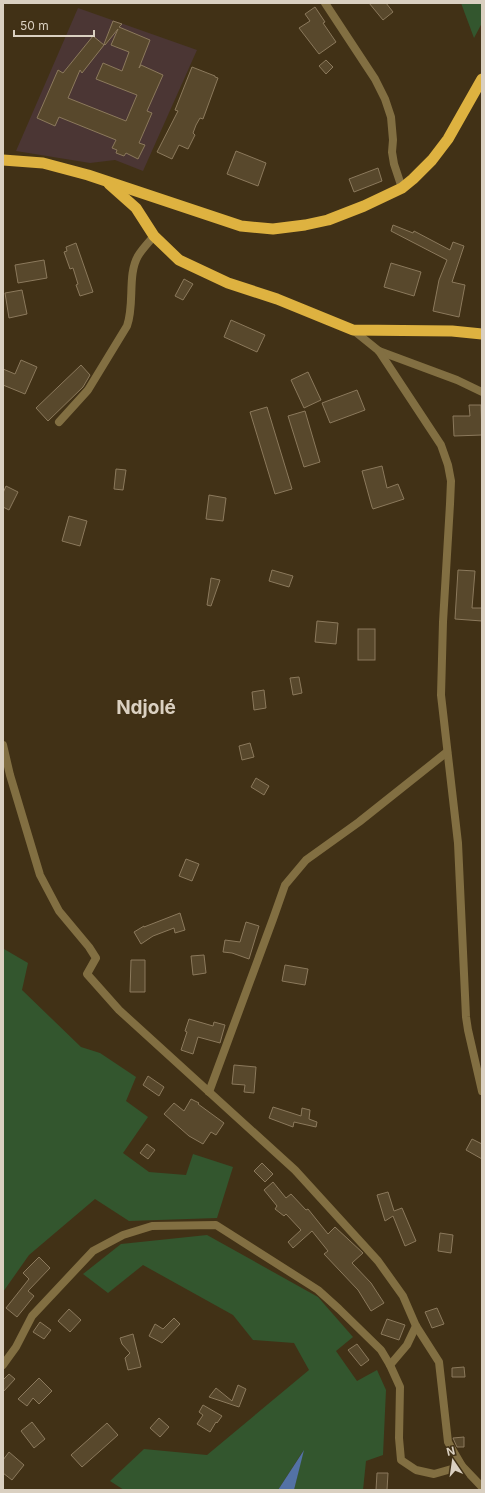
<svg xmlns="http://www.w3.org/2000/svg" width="485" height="1493" font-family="Inter,sans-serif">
<rect width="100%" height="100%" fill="#413116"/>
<path fill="#4b3634" d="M78 8 197 50 143 171 115 160 90 163 16 151Z"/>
<g fill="#33562e">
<path d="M461 3H482V23L474 38Z"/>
<path d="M3 949H4L28 963 22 990 81 1047 100 1053 136 1077 126 1101 148 1117 123 1153 149 1172 186 1175 193 1154 233 1167 217 1218 129 1221 95 1199 29 1255 3 1292Z"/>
<path d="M207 1235 318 1297 353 1337 336 1351 357 1381 377 1370 386 1390 383 1455 366 1461 363 1490H294L303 1451 278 1490H124L110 1481 144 1449 207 1455 309 1370 294 1343 253 1340 233 1315 143 1265 108 1293 83 1274 121 1244Z"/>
</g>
<path fill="#5372a5" d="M304 1450 294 1490H278Z"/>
<g fill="#58482c" stroke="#8b795c">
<path d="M369 3H386L393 12 383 20Z"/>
<path d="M315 7 325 22 323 23 336 42 319 54 299 28 310 21 305 14Z"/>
<path d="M113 21 122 24 119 27 150 40 139 68 141 65 163 75 147 111 152 113 139 143 145 145 138 159 126 153 124 156 116 153 117 150 112 148 116 140 59 117 55 126 37 118 58 70 63 73 93 36 104 45 82 73 80 70 68 98 126 121 137 95 96 79 103 63 122 71 129 52 111 45 118 29 105 45 104 44Z"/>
<path d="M326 60 333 67 326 74 319 66Z"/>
<path d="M192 67 215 76V77L218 78 203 119 200 118 196 125 193 133 195 135 188 149 179 145 172 159 157 152 178 111 175 110Z"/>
<path d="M236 151 266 163 258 186 227 174Z"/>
<path d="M378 168 382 181 354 192 349 179Z"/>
<path d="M393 225 413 233 414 231 450 250 453 242 464 246 452 282 465 285 459 317 433 311 439 280 447 260 391 231Z"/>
<path d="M76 243 93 292 80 296 76 285 78 284 73 268 70 269 64 252 67 251 66 247Z"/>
<path d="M44 260 47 278 18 283 15 265Z"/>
<path d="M391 263 421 272 414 296 384 287Z"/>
<path d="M184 279 193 284 183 300 175 296Z"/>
<path d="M22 290 27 314 9 318 5 293Z"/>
<path d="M231 320 265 335 257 352 224 337Z"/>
<path d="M21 360 37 367 25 394 3 385V369L15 374Z"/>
<path d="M81 365 90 375 83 387 48 421 36 408Z"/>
<path d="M308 372 321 400 304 408 291 380Z"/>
<path d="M357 390 365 410 330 423 322 403Z"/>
<path d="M469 405H481L482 435 454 436 453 416H470Z"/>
<path d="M267 407 292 489 275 494 250 412Z"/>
<path d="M305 411 320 462 304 467 288 416Z"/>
<path d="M382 466 387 488 398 484 404 499 373 509 372 507 362 471Z"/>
<path d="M116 469 126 470 123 490 114 489Z"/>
<path d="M6 486 18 492 9 510 3 507V493Z"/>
<path d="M209 495 226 498 223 521 206 519Z"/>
<path d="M69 516 87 521 80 546 62 541Z"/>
<path d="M272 570 293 576 289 587 269 581Z"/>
<path d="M458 570 475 571 472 608H482V621L455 619Z"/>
<path d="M211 578 220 580 211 606 207 605Z"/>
<path d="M317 621 338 623 336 644 315 642Z"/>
<rect x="358" y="629" width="17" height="31"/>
<path d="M299 677 302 693 293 695 290 678Z"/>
<path d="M264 690 266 708 254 710 252 692Z"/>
<path d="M250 743 254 757 242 760 239 746Z"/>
<path d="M256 778 269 786 264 795 251 787Z"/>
<path d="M186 859 199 864 192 881 179 876Z"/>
<path d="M180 913 185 930 175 933 174 928 153 936 141 944 134 932 144 926V927Z"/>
<path d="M246 922 259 926 249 959 232 953 223 952 225 940 240 942Z"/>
<path d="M204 955 206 973 193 975 191 956Z"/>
<path d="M131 960H145V992H130Z"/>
<path d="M285 965 308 969 305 985 282 981Z"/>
<path d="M189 1019 213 1026 214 1022 225 1025 220 1043 198 1037 193 1054 181 1050 187 1032 185 1031Z"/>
<path d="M234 1065 256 1067 254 1093 244 1092 245 1085 232 1084Z"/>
<path d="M148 1076 164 1087 159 1096 143 1085Z"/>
<path d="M191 1099 199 1103 198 1104 224 1123 216 1135 211 1132 203 1144 189 1136 164 1114 174 1103 184 1111Z"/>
<path d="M273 1107 301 1116 302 1108 310 1110 309 1119 317 1122 316 1127 294 1122 293 1127 269 1118Z"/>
<path d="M472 1139 482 1144V1159L466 1150Z"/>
<path d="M147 1144 155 1150 148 1159 140 1153Z"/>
<path d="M262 1163 273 1174 265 1182 254 1171Z"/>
<path d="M273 1182 286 1198 291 1194 306 1210 308 1209 328 1234 335 1227 363 1253 352 1263 371 1283 384 1303 371 1311 358 1290 324 1254 328 1251 312 1231 293 1248 288 1242 301 1230 286 1214 284 1216 275 1209 277 1206 264 1190Z"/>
<path d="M388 1192 394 1211 402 1208 416 1241 405 1246 393 1216 385 1221 377 1195Z"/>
<path d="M440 1233 453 1235 451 1253 438 1251Z"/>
<path d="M39 1257 50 1268 28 1291 34 1296 17 1317 6 1308 29 1279 23 1273Z"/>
<path d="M437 1308 444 1324 432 1328 425 1312Z"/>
<path d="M69 1309 81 1320 70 1332 58 1321Z"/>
<path d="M174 1318 180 1324 162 1343 149 1336 155 1324 163 1329Z"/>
<path d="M387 1319 405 1325 399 1340 381 1334Z"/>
<path d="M40 1322 51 1330 44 1339 33 1332Z"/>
<path d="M133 1334 141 1367 128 1370 125 1358 130 1353 122 1344 120 1338Z"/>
<path d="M357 1344 369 1360 361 1366 348 1350Z"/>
<path d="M464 1367 465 1377H452V1368Z"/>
<path d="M9 1374 15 1379 3 1392V1380Z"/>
<path d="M39 1378 52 1391 39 1404 33 1398 27 1406 18 1399Z"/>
<path d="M238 1385 246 1389 239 1407 209 1397 216 1388 232 1401Z"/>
<path d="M203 1405 222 1416 217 1423 216 1422 210 1432 197 1424 203 1415 199 1412Z"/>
<path d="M159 1418 169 1427 160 1437 150 1428Z"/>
<path d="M32 1422 45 1439 34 1448 21 1431Z"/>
<path d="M107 1423 118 1435 82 1467 71 1455Z"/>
<path d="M464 1437V1447H457L453 1438Z"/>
<path d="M9 1452 24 1465 12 1480 3 1473V1460Z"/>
<path d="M377 1473H388L387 1490H376Z"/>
</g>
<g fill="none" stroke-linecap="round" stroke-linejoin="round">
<g stroke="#826f42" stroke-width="8">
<path d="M325 3 375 79 385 99 391 117 393 140 392 152 394 164 402 188"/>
<path d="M379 351 457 380 482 392"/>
<path d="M59 422 88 390 127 326C135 304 127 275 138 256 142 249 149 242 154 236"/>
<path d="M3 745 10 775 40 875 59 911 89 947 96 958 87 974 119 1010 295 1170 378 1261 403 1296 416 1326 439 1362 448 1442 462 1466 482 1487"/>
<path d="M209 1092 273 919 285 885 306 860 359 822 447 752"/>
<path d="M3 1365 16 1347 32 1316 93 1251 123 1235 152 1226 216 1225 318 1290 339 1309 381 1350 390 1365 400 1387 399 1438 401 1460 416 1470 434 1474 462 1466"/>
<path d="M390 1365 407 1345 416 1326"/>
</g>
<path stroke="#826f42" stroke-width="8" d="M353 330 379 351 441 445 448 465 451 481 450 504 443 622 441 695 458 843 466 1017 468 1030 482 1091"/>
<g stroke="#deb240" stroke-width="11">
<path d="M3 160 43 163 88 175 241 226 273 229 305 225 328 220 364 206 402 188 413 179 432 160 448 139 482 79"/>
<path d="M109 184 136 208 154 236 179 260 228 283 277 299 353 330 452 331 482 334"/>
</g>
</g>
<g text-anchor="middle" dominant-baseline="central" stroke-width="3" stroke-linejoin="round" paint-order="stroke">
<g font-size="19" font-weight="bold" fill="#dad0c1" stroke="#413116">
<text x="146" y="707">Ndjolé</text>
</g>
</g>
<rect width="485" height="1493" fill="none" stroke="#dad0c1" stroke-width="8"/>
<g transform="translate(453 1461) rotate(347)" stroke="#413116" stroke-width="3" paint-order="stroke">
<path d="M0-3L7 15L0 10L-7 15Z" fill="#dad0c1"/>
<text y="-6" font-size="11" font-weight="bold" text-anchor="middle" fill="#dad0c1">N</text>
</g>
<path d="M14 30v6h80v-6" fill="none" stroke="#dad0c1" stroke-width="2"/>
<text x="20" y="30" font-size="12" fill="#dad0c1" stroke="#413116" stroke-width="3" paint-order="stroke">50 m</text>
</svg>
